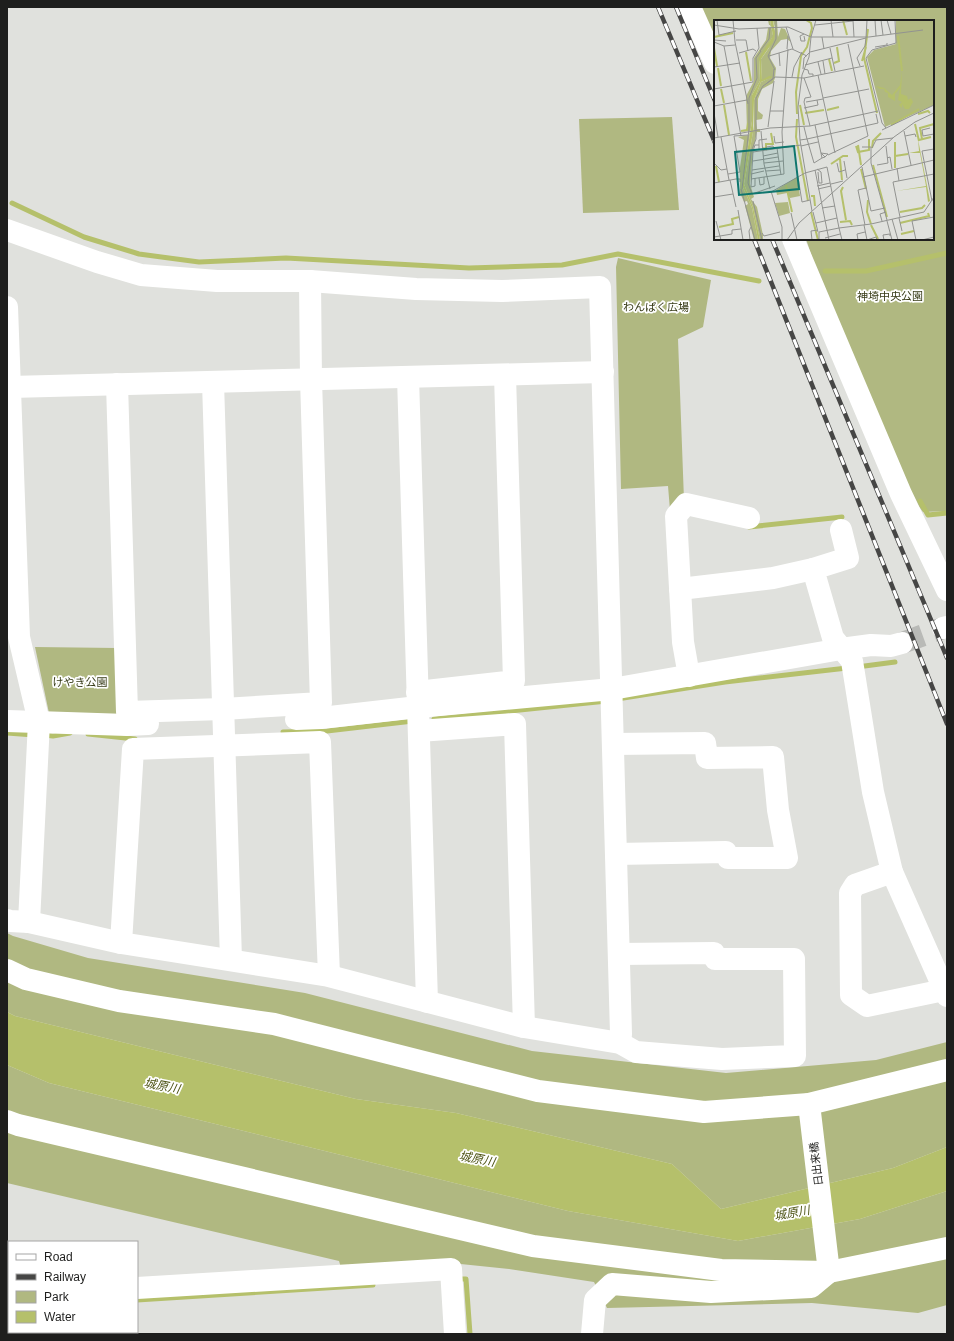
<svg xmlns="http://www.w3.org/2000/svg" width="954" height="1341" font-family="Arial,'Noto Sans JP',sans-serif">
<rect width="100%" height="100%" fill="#e0e1dd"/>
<g fill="#b0b881">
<path d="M700 7H947V511L923 512 908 492 814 263 806 239H933V21H715V40Z"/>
<path d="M672 117 679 210 583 213 579 119Z"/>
<path d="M618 258 711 280 703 327 678 339 684 500 670 510 668 486 621 489 616 267Z"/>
<path d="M35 647 117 648 118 718 49 713Z"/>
<path d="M7 933 13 936 88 958 305 993 532 1051 726 1073 876 1060 947 1042V1147L893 1168 721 1209 672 1164 456 1113 356 1099 15 1016 7 1012Z"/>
<path d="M7 1065 49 1083 568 1211 738 1241 860 1219 947 1191V1305L918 1313 812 1303 607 1308 594 1282 509 1269 451 1263 342 1271 339 1261 7 1183Z"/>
</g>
<path fill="#b5c06b" d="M7 1012 15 1016 356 1099 456 1113 672 1164 721 1209 893 1168 947 1147V1191L860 1219 738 1241 568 1211 49 1083 7 1065Z"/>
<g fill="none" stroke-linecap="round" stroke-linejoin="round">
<g stroke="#b5c06b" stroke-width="5">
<path d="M12 203 84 237 139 254 199 262 286 258 469 268 562 265 618 254 759 281"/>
<path d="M825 271H866L947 253"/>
<path d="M920 501 928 515 947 513"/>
<path d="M749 527 842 517"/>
<path d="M857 667 895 662"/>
<path d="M617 699 725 682 847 668"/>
<path d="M434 719 607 701"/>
<path d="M283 732 327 731 413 721"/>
<path d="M7 733 34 735"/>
<path d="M88 734 135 739"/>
<path d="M44 735 53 736 70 733"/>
<path d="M457 1279H466L470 1334"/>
<path d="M137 1300 373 1285"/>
<path d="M7 1308H9"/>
</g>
<path stroke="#b9bab7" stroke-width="22" stroke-dasharray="22 11" stroke-linecap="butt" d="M902 643 943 628"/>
<g stroke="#fff" stroke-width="22">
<path d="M690 7 715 63"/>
<path d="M7 230 97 262 141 275 217 281H310L416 289 502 291 600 287 621 1034 620 1043"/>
<path d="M793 239 901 494 947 590"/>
<path d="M7 307 19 637 39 722 29 922"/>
<path d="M408 377 427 1002"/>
<path d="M213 382 231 960"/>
<path d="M117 384 127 712 223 709 321 703 311 379 310 281"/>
<path d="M10 387 603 372"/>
<path d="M841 530 848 558 813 569 833 638 852 661 873 792 892 872 947 996"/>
<path d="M680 589 773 578 813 569"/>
<path d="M943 628 947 627"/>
<path d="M689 676 683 642 676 516 686 504 749 518"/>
<path d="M417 692 514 681 505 375"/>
<path d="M296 719 321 718 418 707 612 689 841 649 871 645 891 646 902 643"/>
<path d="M7 721 127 725 148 724"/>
<path d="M419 731 515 724 524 1027"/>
<path d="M613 744 705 743 707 758 773 757 778 810 787 858H728L726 852 616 854"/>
<path d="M892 872 855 885 850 893 851 995 867 1006 944 990"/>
<path d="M7 920 10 921 29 922 121 943 329 976 524 1027 620 1043 636 1052 722 1059 795 1056 794 959H715L714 953 619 954"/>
<path d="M121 943 133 749 320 742 329 976"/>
<path d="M7 970 26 979 119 1001 274 1024 538 1091 704 1112 809 1104 947 1070"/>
<path d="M809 1104 829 1272"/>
<path d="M7 1121 18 1125 533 1246 721 1270 829 1272 947 1248"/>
<path d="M137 1288 451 1269 455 1334"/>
<path d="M7 1296H9"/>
<path d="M592 1334 595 1300 612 1284 711 1292 811 1287 829 1272"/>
</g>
<g stroke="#464645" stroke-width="4.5">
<g id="rail">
<path d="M658 7 715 143"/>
<path d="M676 7 715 101"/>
<path d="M754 239 947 724"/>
<path d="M772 239 947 658"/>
</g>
</g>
<use href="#rail" stroke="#fff" stroke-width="3" stroke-dasharray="9" stroke-linecap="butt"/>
</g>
<g text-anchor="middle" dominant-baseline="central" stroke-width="3.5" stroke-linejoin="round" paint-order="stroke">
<g font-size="11" fill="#373b17" stroke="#fff">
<text x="890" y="296">神埼中央公園</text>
<text x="656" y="307">わんぱく広場</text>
<text x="80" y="682">けやき公園</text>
</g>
<g font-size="11" fill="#1e1e1d" stroke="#fff">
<text transform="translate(816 1164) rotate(-97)">日出来橋</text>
</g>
<g font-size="12" font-style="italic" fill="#4c5213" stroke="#fff">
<text transform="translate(162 1086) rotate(11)">城原川</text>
<text transform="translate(477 1159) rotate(11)">城原川</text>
<text transform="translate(792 1213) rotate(-10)">城原川</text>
</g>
</g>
<g transform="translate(714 20)">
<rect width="220" height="220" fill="#e0e1dd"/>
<path d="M54 0H56L59 16 45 41 46 61 38 75V101L28 165 38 188 44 220H40L31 186 34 184 33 181 30 182 26 173V147L30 120 24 117 35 115 36 111 27 112 33 110 32 76 40 61V38L52 20 54 8 57 7 56 5H44H55ZM59 0H63L64 17 67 8 71 9 77 22 73 19 67 20 57 31 56 38 62 48 61 58 59 63 48 69 44 79V91L49 95 48 99 42 100 43 109H46V112H43L39 131 36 164 40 177 37 179 43 187 49 215V220H46L39 187 30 164 40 106V80L47 62 58 57 48 61 47 39 55 28 61 8ZM182 0H220V85L171 107 153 37 160 30 182 24ZM83 157 86 176 76 178 73 173 63 175 62 170ZM74 182 76 193 65 196 61 183Z" fill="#b0b881"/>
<path d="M56 0H59L61 13 59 22 47 39 48 60 55 56 59 57 47 62 40 80 39 112 30 164 39 187 46 220H44L38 188 28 165 38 101V75L46 61 45 38 59 16ZM188 51 187 74 193 76 194 80 197 78 199 82 195 89H191L188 84V88L185 85 188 82 184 80 186 68 181 74V81L174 77V73L171 72 170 69H166L163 67 162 66 170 68 178 75 186 65ZM204 119 216 181 214 182 212 167 182 171 212 166 206 133H195L205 131Z" fill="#b5c06b"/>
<path fill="none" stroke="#b5c06b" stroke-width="2" d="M129 0 133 15M154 9 150 38 163 93M184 16 188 51M0 17 19 13M0 28 3 46M32 32 37 61M115 39 118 51M148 41 152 27M120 43 125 41 123 27M4 48 7 66M7 69 10 83M10 85 15 115M86 85 90 105M113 90 125 87M91 93 110 90M83 94 82 72 87 36 93 27 98 8 97 3 92 0M204 94 214 91 216 93M83 99 82 117 94 181M201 104 205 121M177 105 205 89M27 111 33 110 34 103M208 119 206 108 220 104M205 120 217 117M181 122V148M144 125 147 145M142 126 144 132 155 130V119M49 128 52 129V124H59L57 113M158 128 159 121 167 113M181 136 194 134M126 139 128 160M117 144 129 136H134M159 145 173 197M2 146 5 162M147 149 152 169M72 165 78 192M129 167 127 171 132 200M97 176H100L101 186M154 180 153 192 157 204M97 192 104 220M186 192 208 188 211 185M126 202 136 201 138 205M186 203 215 196 214 193M157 205 164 219M5 207 19 204 18 199 25 197M187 214 200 211"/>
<path fill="none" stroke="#929390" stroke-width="1" d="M3 0 5 15 22 11M19 0 21 22 34 84M117 0 119 17M139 0 140 17M161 0 162 16M167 0 169 15M173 0 177 14M0 5 25 9 74 7 97 17H155L209 10M101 5 139 1M72 7 79 29M90 16 91 21H87L86 16 90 14M108 17 110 29M0 20 12 21M22 20H32L34 31M0 22 10 26 21 25M10 26 27 116M161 27 173 25V23M116 28 121 51M73 29 74 16M46 31 55 19 56 8M25 33 39 29 42 31M65 33 66 46M55 36 78 29 93 36M109 41 111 54M104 42 107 54M91 45 118 38M146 46 143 38 151 26 152 18M0 47 26 43M60 49 59 59 49 66 42 78V119L37 132 34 163 38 174 61 166M89 49 90 38 96 32 152 18 153 0M90 49 94 50 95 54H99V56M61 50 54 36 62 19V0M104 55 121 133M78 57 80 47 88 32M90 58 97 77 91 78 90 82 96 106M53 63 61 57 90 58 150 46M0 69 39 62V38L45 28 43 8M109 78 155 69M92 82 109 79M0 86 33 80M90 88 104 85 103 80M56 91H69M0 93 4 117M101 105 108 138 111 137M54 107 60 61M172 108 168 103 152 38 158 30 182 23 181 0M216 108 208 110 209 116 220 114M168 110 220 85M47 111 50 144 56 169M190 111 197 145M60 116 61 123 70 122M191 116 201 114 202 117M7 117 15 160M0 118 56 108 96 106 164 91M86 120 93 119 90 107M87 126 104 122M148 127H157V143L173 200M63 128 67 155M158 128 162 120 179 118M45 129V120L53 119M52 130V127L59 126 60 129M39 132 87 125M107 133 111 137 114 134 107 133M114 135 154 116 134 24M49 136 64 133M108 138 100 143 93 119 164 103 162 94M173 138 176 137 178 149M39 141 64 137M130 141 133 158M0 143 7 150 13 149M50 143 69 141M123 143 125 152 131 150M163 145 174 143 172 126M148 147 157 191 171 188M183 148 185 161M103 149 107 152 108 163M38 150 65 146M101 150 115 220M52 151 66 150M104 152 105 163H108M91 153 113 147 125 208 105 212V219L102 220M14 154 26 152 20 116 34 115M37 154 50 151M84 157 88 182 96 180M149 157 220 140M41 158V166L37 167 39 131 41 125H45M45 158 46 165 50 164V157M37 159 70 154 68 112 74 29M16 160 22 187M0 163 22 159H26V162M117 164 129 161M103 166 116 163M27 169 41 220M28 169 35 109V78L43 58 42 38 47 31M104 169 117 166M57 171 68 207V220M57 172 91 153M0 177 19 174M39 181 48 220M218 181 208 131 220 129M108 188 121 186M24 190 29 220M98 191 86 120 84 87 88 55 95 37 97 17 102 0M99 192 104 212M77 193 83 220M186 197 179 162 220 154M185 198 188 211M178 199 184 220M2 201 7 220M168 201 166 194 172 192M173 201 178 220M102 203 123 198M150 205 153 220M151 205 144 170 152 168M48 213 50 216 66 212M0 217 18 214V210L27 209M111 218 126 214M36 220 35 211 37 207M73 220 85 203 180 117 201 102 220 93M98 220 97 211 104 210M128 220 125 208 157 204 210 192 220 177M144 220 143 214 151 212M153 220 162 217 163 220M170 220 169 215 176 214V216M202 220 198 201 220 197M208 220 220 217"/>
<path fill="#0f766e" fill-opacity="0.15" stroke="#0f766e" stroke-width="2" d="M80 126 85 169 25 175 21 132Z"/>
<rect width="220" height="220" fill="none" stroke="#1e1e1d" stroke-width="2"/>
</g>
<rect width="954" height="1341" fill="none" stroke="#1e1e1d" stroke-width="16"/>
<rect x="8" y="1241" width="130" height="92" fill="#ffffff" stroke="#a5a5a5"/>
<rect x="16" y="1254" width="20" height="6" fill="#ffffff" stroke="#a5a5a5"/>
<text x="44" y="1261" font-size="12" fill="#1e1e1d">Road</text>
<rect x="16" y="1274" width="20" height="6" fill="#464645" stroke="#a5a5a5"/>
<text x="44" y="1281" font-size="12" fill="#1e1e1d">Railway</text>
<rect x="16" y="1291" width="20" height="12" fill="#b0b881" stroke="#a5a5a5"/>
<text x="44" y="1301" font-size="12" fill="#1e1e1d">Park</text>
<rect x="16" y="1311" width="20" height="12" fill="#b5c06b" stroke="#a5a5a5"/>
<text x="44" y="1321" font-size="12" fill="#1e1e1d">Water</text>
</svg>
